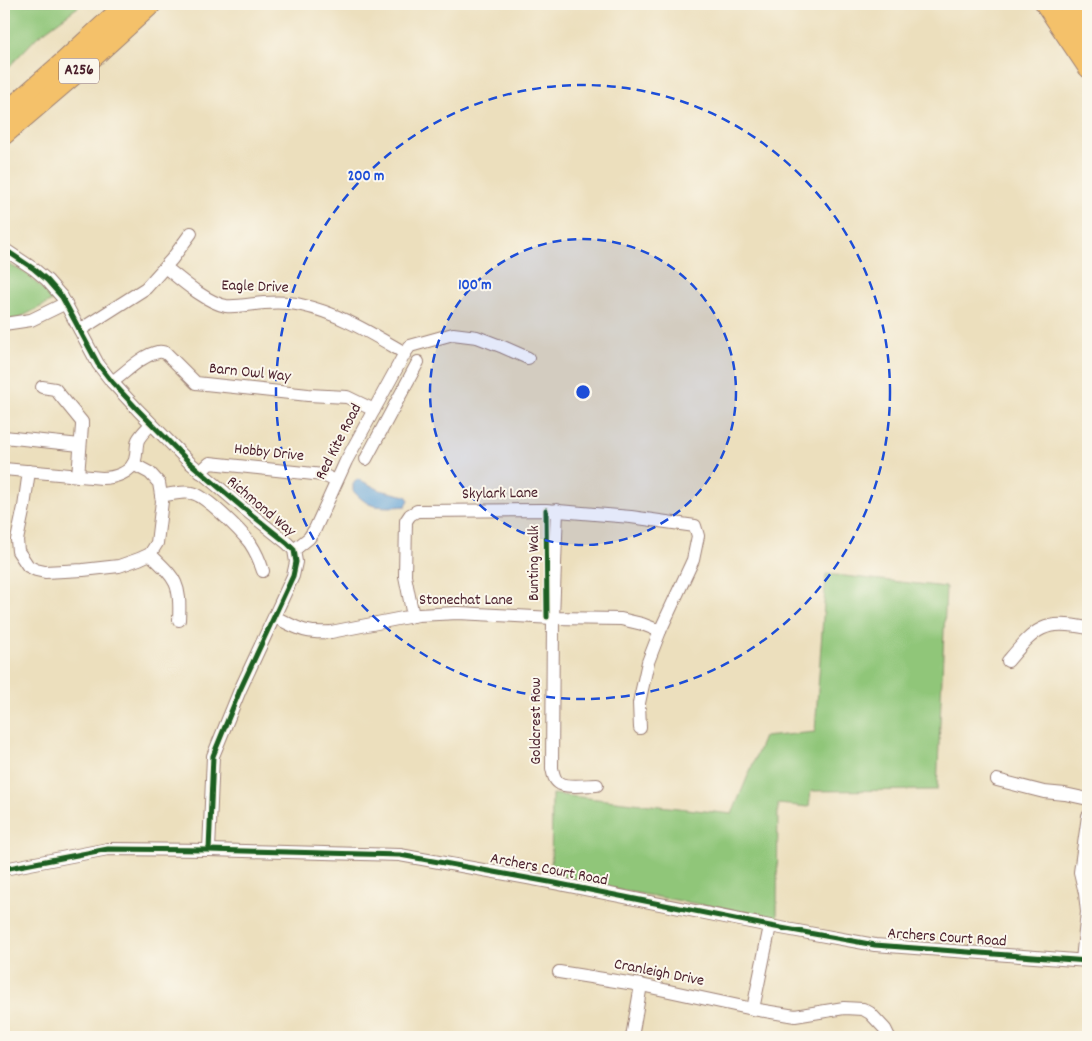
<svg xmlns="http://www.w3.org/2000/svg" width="1092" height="1041" font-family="Dekko,sans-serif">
<rect width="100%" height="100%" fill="#fbf7ec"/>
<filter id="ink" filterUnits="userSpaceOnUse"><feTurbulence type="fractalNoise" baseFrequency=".02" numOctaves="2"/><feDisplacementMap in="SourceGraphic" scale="10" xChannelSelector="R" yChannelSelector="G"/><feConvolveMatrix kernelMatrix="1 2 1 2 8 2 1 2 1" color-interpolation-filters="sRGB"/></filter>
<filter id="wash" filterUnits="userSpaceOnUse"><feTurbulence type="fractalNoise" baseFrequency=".0096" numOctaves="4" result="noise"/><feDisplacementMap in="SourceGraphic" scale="20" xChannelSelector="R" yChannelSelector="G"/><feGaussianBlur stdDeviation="1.12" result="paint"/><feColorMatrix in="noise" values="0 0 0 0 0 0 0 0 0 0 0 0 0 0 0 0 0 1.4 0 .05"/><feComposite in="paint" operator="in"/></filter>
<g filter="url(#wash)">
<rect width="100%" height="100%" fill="#ecdfbd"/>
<g fill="#90c679" stroke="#6d7252">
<path d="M4 4H82L37 37 4 72Z"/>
<path d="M4 262 26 273 54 300 17 319 4 320Z"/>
<path d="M826 574 946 587 937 790 811 791 809 807 778 804 777 918 551 878 552 794 732 814 764 737 815 732Z"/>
</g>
<path fill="#62a2d5" stroke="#566080" d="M357 479 360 480 380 490 406 496 409 500 406 506C396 507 377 508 369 504 363 501 358 496 353 491V484Z"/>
</g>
<g filter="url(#ink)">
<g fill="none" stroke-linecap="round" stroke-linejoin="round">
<g stroke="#9b7f74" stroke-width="14">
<g id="minor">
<path d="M4 249 34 269 47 280 62 297 98 364 112 382 138 410 189 462 242 507 287 543 294 550 296 562 293 576 240 690 213 756 209 850"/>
<path d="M165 267C180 279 207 303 226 306 238 307 251 304 264 303 276 302 289 302 301 305 339 313 372 334 405 353"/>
<path d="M4 324 31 320 66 303"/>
<path d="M80 330 146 288 172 259 191 233"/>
<path d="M112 382C125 373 142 355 158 352 161 351 162 352 166 353L196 383 308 395 347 397 374 410"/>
<path d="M42 387 55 389 82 422V426L78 476"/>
<path d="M4 437 80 445"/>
<path d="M366 459 418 362"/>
<path d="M4 469 102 478C114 478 131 473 135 460 137 453 136 446 138 440 141 434 147 429 151 424"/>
<path d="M29 471 24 507 17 540 18 551 28 566 36 570 45 572 83 570 119 566 139 559 150 554 157 543 162 501 159 483 150 473 133 464"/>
<path d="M200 472 210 463 323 475 336 481"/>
<path d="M161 496C171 494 182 491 192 493 205 495 241 531 250 543 256 552 260 561 263 571"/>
<path d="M557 510 553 618 552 768C553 773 554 780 559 783 566 788 588 785 597 785"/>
<path d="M294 550 309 538 315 529 346 461 405 353 410 346 453 334 477 337 503 347 528 358"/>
<path d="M150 554C176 579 181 583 179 620"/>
<path d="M413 616 405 576 406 521 410 515 417 511 546 510 631 517 695 526 698 536 693 560 660 631 648 662 639 703 640 728"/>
<path d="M275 617C297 628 305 634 331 632L418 615 458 613 553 618 621 619 642 624 660 631"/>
<path d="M1008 661C1036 628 1043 619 1088 628"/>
<path d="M997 780 1044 792 1065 794 1088 799"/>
<path d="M4 869 108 849 209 850 400 855 555 883 770 926 875 945 1088 961"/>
<path d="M1082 960 1087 912 1085 893 1080 872 1088 816"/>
<path d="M559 972 641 985 753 1009 795 1016 844 1008 863 1009 870 1013 885 1029 889 1037"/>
<path d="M753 1009 770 926"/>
<path d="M632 1037 641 985"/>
</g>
</g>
<g stroke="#9b7f74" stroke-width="21">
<g id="highway">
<path d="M1045 4 1088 68"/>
<path d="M1067 4 1088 37"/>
<path d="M4 114 62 63 126 4"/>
<path d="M4 135 73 76 152 4"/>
</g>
</g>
<use href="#minor" stroke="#fff" stroke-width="12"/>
<use href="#highway" stroke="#f4c16a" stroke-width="19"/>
<g stroke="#fbf7ec" stroke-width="8">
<g id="cycleway">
<path d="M4 249 34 269 47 280 62 297 98 364 112 382 138 410 189 462 242 507 287 543 294 550 296 562 293 576 240 690 213 756 209 850"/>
<path d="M546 510 547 617"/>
<path d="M4 869 108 849 209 850 400 855 555 883 770 926 875 945 1088 961"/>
</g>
</g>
<use href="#cycleway" stroke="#1b5e20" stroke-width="5"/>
</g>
</g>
<circle cx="583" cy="392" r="153" fill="#1d4ed8" fill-opacity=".12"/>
<g fill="none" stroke="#1d4ed8" stroke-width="2.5" stroke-dasharray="9 6">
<circle cx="583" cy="392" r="153"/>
<circle cx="583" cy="392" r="307"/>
</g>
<g text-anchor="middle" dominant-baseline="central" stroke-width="4" stroke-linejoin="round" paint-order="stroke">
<rect fill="#fbf7ec" stroke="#7f6065" stroke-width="1" x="59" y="58.5" width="40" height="25" rx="4"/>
<g font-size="15" font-weight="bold" fill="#4a1f2b">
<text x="79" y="71">A256</text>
</g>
<g font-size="16" fill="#4a1f2b" stroke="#fbf7ec">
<text transform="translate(255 287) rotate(2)">Eagle Drive</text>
<text transform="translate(250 373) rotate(6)">Barn Owl Way</text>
<text transform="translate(339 442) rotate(-63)">Red Kite Road</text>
<text transform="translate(269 453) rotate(6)">Hobby Drive</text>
<text transform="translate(500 494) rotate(-1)">Skylark Lane</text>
<text transform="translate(261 507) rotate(40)">Richmond Way</text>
<text transform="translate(534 563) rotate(-90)">Bunting Walk</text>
<text x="466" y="600">Stonechat Lane</text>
<text transform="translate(536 721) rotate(-90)">Goldcrest Row</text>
<text transform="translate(549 870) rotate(11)">Archers Court Road</text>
<text transform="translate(947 938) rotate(4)">Archers Court Road</text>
<text transform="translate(659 973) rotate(11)">Cranleigh Drive</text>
</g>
</g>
<circle cx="583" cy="392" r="8" fill="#1d4ed8" stroke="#fbf7ec" stroke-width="2.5"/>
<g font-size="15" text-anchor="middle" font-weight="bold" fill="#1d4ed8" stroke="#fbf7ec" stroke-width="4" stroke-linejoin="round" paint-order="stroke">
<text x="366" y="180">200 m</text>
<text x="475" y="289">100 m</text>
</g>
<rect width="1092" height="1041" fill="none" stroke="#fbf7ec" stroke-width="20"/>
</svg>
